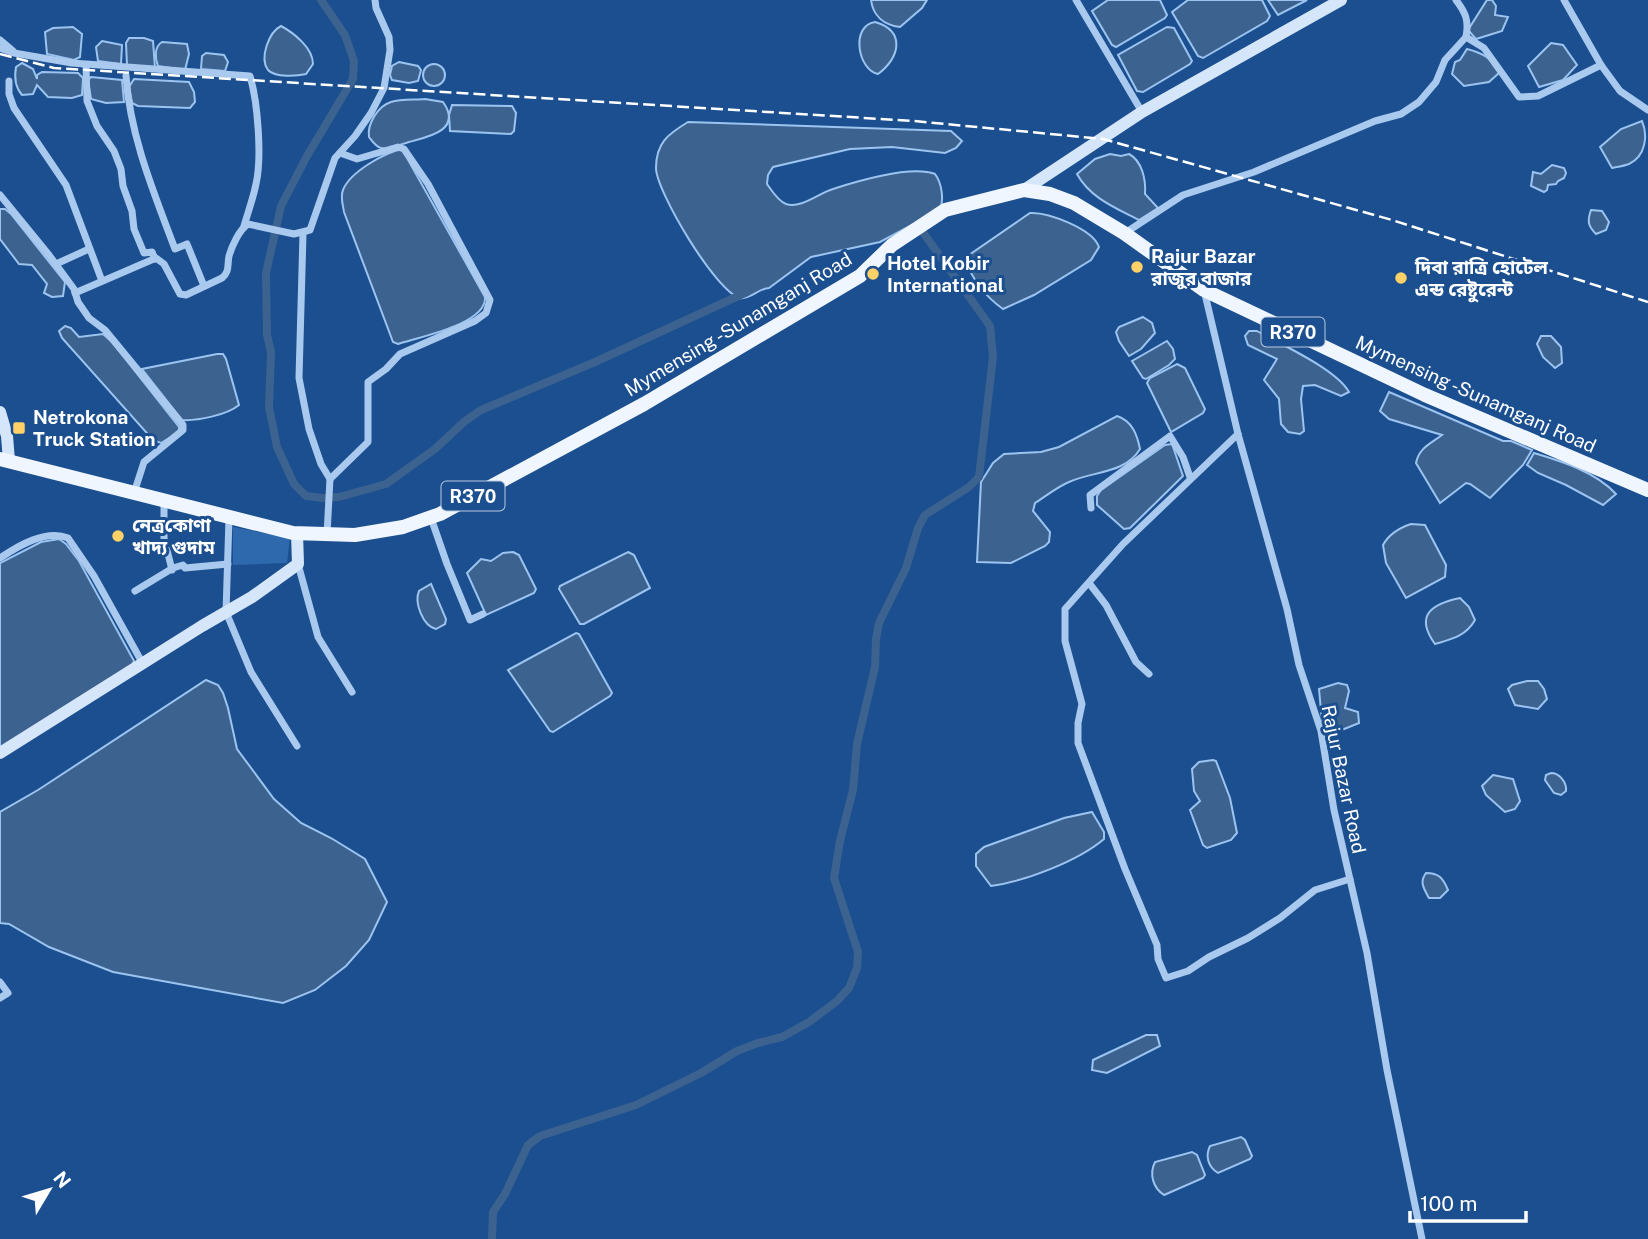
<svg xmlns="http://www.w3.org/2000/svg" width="1648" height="1239" font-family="'Public Sans','Noto Sans Bengali',sans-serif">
<rect width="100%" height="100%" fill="#1b4f8f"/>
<path fill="#2e69ad" d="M233 527 290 538 287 563 233 565Z"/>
<g fill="#3c6290" stroke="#9cc4f0" stroke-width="2">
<path d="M871 0H927L922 8 900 27C884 25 873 16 871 0Z"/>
<path d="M1108 0H1160L1167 15 1165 18 1116 47 1112 45 1092 11Z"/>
<path d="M1188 0H1262L1270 16 1267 21 1203 58 1198 56 1172 12Z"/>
<path d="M1268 0H1307L1278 15Z"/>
<path d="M1487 0H1492L1496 6 1495 15 1508 17 1502 31 1476 39 1468 30Z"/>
<path d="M875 22C906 31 900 58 878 74 858 70 850 26 875 22Z"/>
<path d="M281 26C294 33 313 48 313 64L306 74C298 76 275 78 268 70 259 58 269 32 281 26Z"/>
<path d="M73 27 82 34 80 57 74 60 47 54 45 32 53 28Z"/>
<path d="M1167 27 1174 28 1192 61 1190 64 1143 92 1137 91 1118 55Z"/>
<path d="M129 38H144L153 41 155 68 127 65 126 43Z"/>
<path d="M102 41 122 45 121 64 98 61 96 47Z"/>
<path d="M162 42 187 44 189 54 185 70 158 66C155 58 154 47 162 42Z"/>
<path d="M1551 43 1563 45 1577 65 1563 80 1539 87 1528 66Z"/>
<path d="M1467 49C1483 53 1491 58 1500 72L1489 82 1464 86 1452 74 1455 62 1460 60Z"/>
<path d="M206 53 224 55 228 62 225 71 201 69 202 56Z"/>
<path d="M399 62 418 66 421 70 418 81 409 83 392 80 390 75 392 66Z"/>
<path d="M22 63 33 69 37 79V75L42 72 78 73 83 78 82 95 72 98 48 97 37 85 33 94 22 95C15 87 14 78 16 67Z"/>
<circle cx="434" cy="75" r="11"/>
<path d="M91 77 122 80 124 102 106 103 91 99 88 80Z"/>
<path d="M134 79 189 82 194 92 195 102 190 108 138 106 132 103 129 87Z"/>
<path d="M425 99 443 102C463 130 428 137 409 142 401 144 389 150 381 148 376 147 372 141 369 137 367 124 378 106 391 102 401 99 414 100 425 99Z"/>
<path d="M452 105 512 106 516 113 514 131 511 134 450 131 449 115Z"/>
<path d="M1642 121C1648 135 1646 156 1629 164 1624 166 1617 167 1612 168L1600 147 1621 129Z"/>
<path d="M688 122 951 131 962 141 956 148 945 153 892 147 850 149 773 167 768 175 767 184C772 191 778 201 786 204 801 209 819 193 833 189 858 181 911 165 935 174 942 183 944 200 940 210L880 242 811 257 769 288C759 288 750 300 740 298 716 292 656 191 656 168 656 143 668 134 688 122Z"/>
<path d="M402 149 485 297C487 324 419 337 398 344L393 342 390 334 344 212C343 205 340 197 343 190 350 172 384 153 402 149Z"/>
<path d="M1110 154 1121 156 1129 154C1142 161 1146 179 1145 194L1158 208 1139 220C1116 208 1090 198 1077 174L1095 159Z"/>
<path d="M1552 165 1564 168 1566 173 1564 178 1558 181 1556 184 1548 185 1547 190 1544 192 1531 186 1533 172 1541 174Z"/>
<path d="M0 209H5L11 214 65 282 63 296 52 297 44 293 47 284 32 265 19 264 0 239Z"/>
<path d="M1591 210 1602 211 1609 222 1606 230 1596 234C1588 226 1587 221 1591 210Z"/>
<path d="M1030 213C1048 212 1093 229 1099 247L1091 260 1034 295 1003 309C986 297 971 279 966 259L969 255Z"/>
<path d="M1143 317 1152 323 1155 333 1141 349 1129 356 1119 341 1116 332 1119 327Z"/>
<path d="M65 326 71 328 79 337 103 334 112 342 179 427V432L161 443 153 440 62 338 59 331Z"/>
<path d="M1249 331H1257C1282 345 1336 369 1349 392L1341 396 1315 385 1303 386 1301 399 1304 431 1300 434 1288 432 1281 424 1279 399 1264 380 1277 359 1248 345 1245 336Z"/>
<path d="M1541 336H1551L1561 347 1562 363 1555 368 1543 357 1537 344Z"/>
<path d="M1167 341 1173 349 1175 359 1169 365 1146 379 1143 378 1132 361Z"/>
<path d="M217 354H223L226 359 239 405C227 415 197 421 182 420L142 369Z"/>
<path d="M1177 364 1185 368 1205 409 1203 413 1171 432 1147 383 1150 378Z"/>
<path d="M1389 392 1503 441H1511L1532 450 1523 465 1490 498 1470 484 1466 483 1440 503 1416 463C1419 448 1430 444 1442 435L1389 419 1380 411Z"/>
<path d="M1117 416C1132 421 1137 434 1140 449 1125 474 1093 471 1069 482 1057 487 1046 496 1035 503L1033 511 1050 532 1049 542 1045 546 1011 563 977 562 981 482 993 463 1004 454 1041 452 1059 447Z"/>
<path d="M1172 444 1183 476 1130 528 1124 529 1097 505V496L1101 490 1165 445Z"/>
<path d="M1534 453C1561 461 1596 472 1616 494L1603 505 1566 485 1538 473 1527 465Z"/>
<path d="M1411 524 1425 525 1446 565 1445 577 1406 598 1386 563 1383 545C1389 534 1399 528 1411 524Z"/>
<path d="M59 539 66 544 79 561 134 661 132 665 0 748V563L41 542Z"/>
<path d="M513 552 519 555 536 589 534 593 486 615 467 573 481 559 491 561 503 553Z"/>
<path d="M628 552 634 555 650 588 584 624H580L559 589 560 586Z"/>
<path d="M431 584 446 619 445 624 436 629C423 626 414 603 419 591Z"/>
<path d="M1460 598 1469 607 1475 620C1466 636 1452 639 1435 644 1414 615 1432 604 1460 598Z"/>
<path d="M576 633 579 634 612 693 610 696 553 732 550 731 508 670Z"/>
<path d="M206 680 218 685 223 693 228 708 237 749 274 799 301 823 331 838 365 859 387 902 369 940 346 966 315 990 283 1003 113 972 49 947 9 924 0 923V812L38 790Z"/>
<path d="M1527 681H1538L1544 689 1547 699 1538 709 1515 705 1508 689 1512 685Z"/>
<path d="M1338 683 1347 685 1349 691 1345 708 1358 712 1359 723 1332 734 1323 732 1319 689Z"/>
<path d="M1213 760 1216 761 1230 798 1237 833 1231 840 1207 848 1203 845 1190 810 1200 801 1194 791 1192 769 1199 762Z"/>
<path d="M1551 773C1559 773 1567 782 1566 791L1561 795 1554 793 1545 780 1546 775Z"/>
<path d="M1493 775 1513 779 1520 801 1515 809 1505 812 1486 795 1482 786Z"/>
<path d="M1092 812 1104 832V839C1078 861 1026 881 991 886L976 866V854L984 847 1064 818Z"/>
<path d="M1426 873C1439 873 1443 878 1448 890L1440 898H1429C1424 889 1419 882 1426 873Z"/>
<path d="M1146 1035H1157L1160 1046 1107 1073 1092 1070 1093 1060Z"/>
<path d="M1241 1137 1245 1140 1252 1156 1250 1159 1218 1173C1208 1167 1205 1156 1210 1146Z"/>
<path d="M1192 1152 1197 1155 1205 1175 1203 1178 1164 1195C1153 1188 1149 1174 1155 1162Z"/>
</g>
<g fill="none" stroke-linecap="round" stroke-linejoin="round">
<g stroke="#3c6290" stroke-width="8">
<path d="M321 0 345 35 354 61 353 79 307 156 281 206 266 273 267 335 271 352 269 407 277 447 294 484 306 496 323 498 339 497 386 484 435 449 465 421 481 410 595 362 747 292"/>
<path d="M492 1239 493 1212 505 1194 528 1145 540 1136 636 1105 701 1073 737 1051 758 1043 782 1037 809 1022 837 1001 849 988 857 968 858 952 834 878 840 841 853 790 857 744 875 667 876 639 879 623 906 568 918 528 925 515 969 487 979 477 993 357 990 326 917 224"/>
</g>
<g stroke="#a9c9ee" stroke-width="7">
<path d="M1076 0 1142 112"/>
<path d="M1456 0C1466 13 1469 21 1466 37"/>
<path d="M1564 0 1601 65"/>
<path d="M0 40 13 51"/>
<path d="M0 48 14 53 72 63 250 76C258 103 262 158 256 184 253 199 248 212 244 226"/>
<path d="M86 65 87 101 97 126 114 151 121 169 123 186 132 211 134 229 144 253 152 252 155 259"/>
<path d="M126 76C130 136 154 193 175 249L187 244 204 286"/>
<path d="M9 81V94L14 108 66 185 102 281"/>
<path d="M0 195 49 255 74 289 78 302 89 318 105 330 183 425V430L144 462 134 493"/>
<path d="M1125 233 1183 195 1254 172 1375 121 1401 114 1419 102 1436 82 1445 60 1466 37 1484 48 1519 97 1538 96 1601 65 1620 91 1648 110"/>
<path d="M303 234 299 378 309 429 321 464 330 479 327 534"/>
<path d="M56 264 89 249"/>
<path d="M1204 290 1238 434 1287 609 1299 665 1321 731 1334 810 1367 953 1387 1070 1422 1239"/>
<path d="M75 293 156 258 164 264 180 294 186 295 222 278C230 271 227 266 229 256 232 246 239 230 248 224L294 234 310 230 335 158 355 136 371 113 384 88 390 50 389 37 376 8 375 0"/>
<path d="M1238 434 1123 544 1065 609V641L1082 704 1078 723V743L1125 869 1157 945 1158 959 1166 978 1188 971 1209 957 1248 938 1280 918 1315 890 1350 879"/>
<path d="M330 479 368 442V382L386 369 400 354 475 321 486 313 490 300 428 184 404 149 398 147 357 159 340 153"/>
<path d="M164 502V538L172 570"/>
<path d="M1091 508 1090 495 1170 436 1183 457 1190 477"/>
<path d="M229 518 226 612 251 672 297 746"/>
<path d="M431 518 447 564 470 620 483 614"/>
<path d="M0 558C18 546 46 529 68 538L94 576 143 664"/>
<path d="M298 564 318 637 352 692"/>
<path d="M1089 583 1106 605 1136 662 1149 674"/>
<path d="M135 591 173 568 183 565 185 568 228 564"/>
<path d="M0 982 8 993 0 998"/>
</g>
<g stroke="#d6e6fa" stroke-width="12">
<path d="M1024 190 1142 112 1341 0"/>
<path d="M0 412 7 436 9 461"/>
<path d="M0 753 202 626 252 597 298 564 297 533"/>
</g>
<path stroke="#f0f6ff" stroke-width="14" d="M0 459 293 533 355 535 403 527 440 514 644 404 860 276 892 245 945 210 1024 190 1050 194 1074 203 1124 233 1204 290 1425 395 1648 490"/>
<path stroke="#fff" stroke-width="2.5" stroke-dasharray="12 5" stroke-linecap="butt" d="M0 54 54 68 914 121 1103 139 1392 220 1648 302"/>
</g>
<g fill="#ffd166" stroke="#1b4f8f" stroke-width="2.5">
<circle cx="1137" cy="267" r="7"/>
<circle cx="873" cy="274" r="7"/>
<circle cx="1401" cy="278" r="7"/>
<rect x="12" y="421" width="14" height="14" rx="3.5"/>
<circle cx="118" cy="536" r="7"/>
</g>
<g text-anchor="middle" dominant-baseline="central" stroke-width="6" stroke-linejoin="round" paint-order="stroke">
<g fill="#1b4f8f" stroke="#bbcadd" stroke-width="2">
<rect x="1261.5" y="317.5" width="63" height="29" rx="5"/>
<rect x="441.5" y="481.5" width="63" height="29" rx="5"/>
</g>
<g font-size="18" font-weight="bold" fill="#fff">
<text x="1293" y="332">R370</text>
<text x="473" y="496">R370</text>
</g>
<g font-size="19" font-weight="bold" fill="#fff" stroke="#1b4f8f" text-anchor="start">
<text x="1151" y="256">Rajur Bazar<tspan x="1151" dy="22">রাজুর বাজার</tspan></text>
<text x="887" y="263">Hotel Kobir<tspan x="887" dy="22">International</tspan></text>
<text x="1415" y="267">দিবা রাত্রি হোটেল<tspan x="1415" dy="22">এন্ড রেষ্টুরেন্ট</tspan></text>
<text x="33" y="417">Netrokona<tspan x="33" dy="22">Truck Station</tspan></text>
<text x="132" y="525">‌নেত্র‌কোণা<tspan x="132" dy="22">খাদ্য গুদাম</tspan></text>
</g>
<g font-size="19" fill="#fff" stroke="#1b4f8f">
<text transform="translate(738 324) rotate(-31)">Mymensing -Sunamganj Road</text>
<text transform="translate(1476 394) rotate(24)">Mymensing -Sunamganj Road</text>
<text transform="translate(1344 779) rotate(78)">Rajur Bazar Road</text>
</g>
</g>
<g transform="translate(49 1190) rotate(52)" stroke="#1b4f8f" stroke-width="5" paint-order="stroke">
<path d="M0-5L12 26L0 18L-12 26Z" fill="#ffffff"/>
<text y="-10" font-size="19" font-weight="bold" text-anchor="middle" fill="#ffffff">N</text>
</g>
<path d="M1410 1211v10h116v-10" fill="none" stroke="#ffffff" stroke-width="3.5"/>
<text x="1420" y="1211" font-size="21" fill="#ffffff" stroke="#1b4f8f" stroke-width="5" paint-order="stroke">100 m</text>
</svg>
